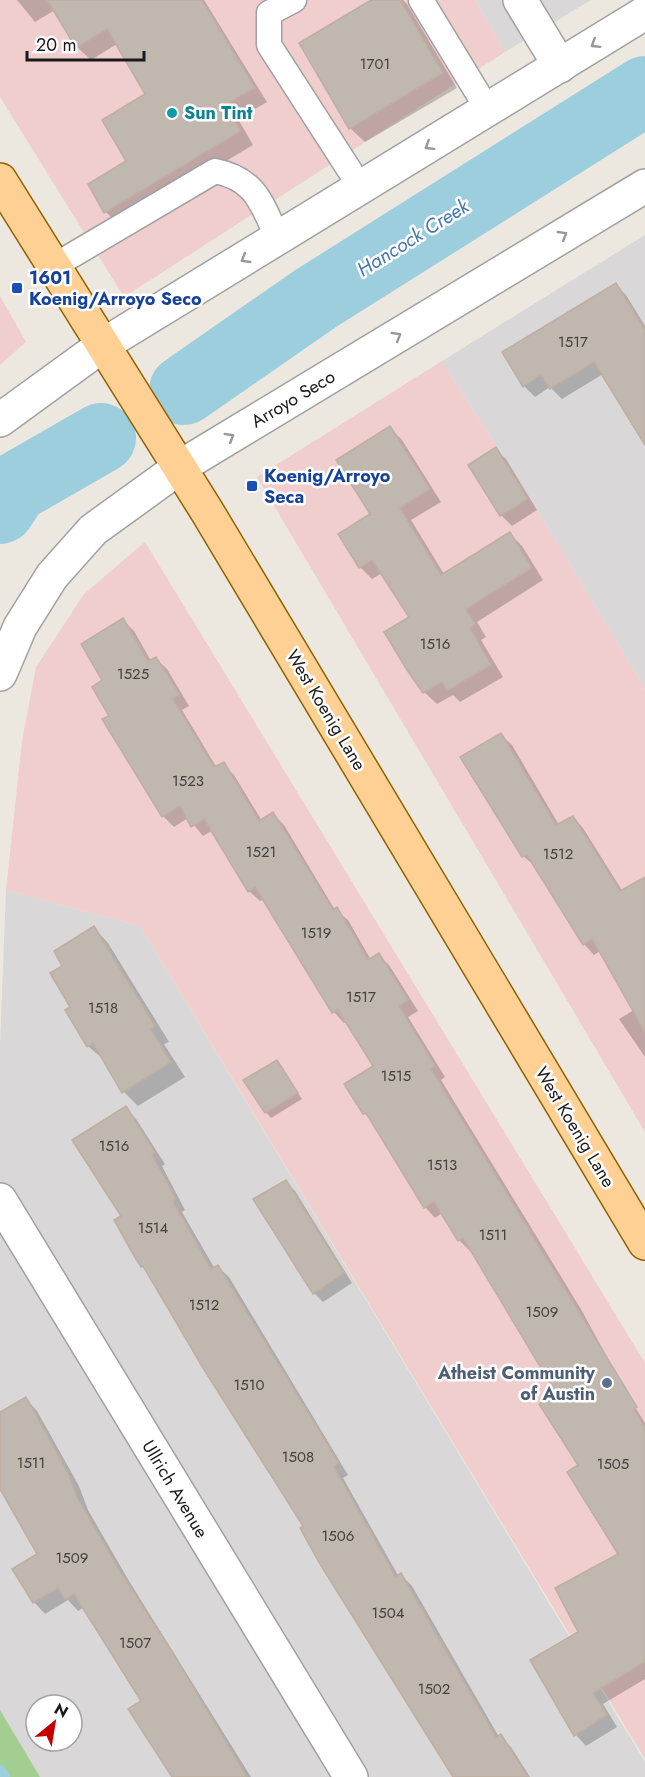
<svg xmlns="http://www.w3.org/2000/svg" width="645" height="1777" font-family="Jost,sans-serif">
<rect width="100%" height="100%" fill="#ede8df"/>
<g fill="#d9d7d7" fill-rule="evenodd">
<path d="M475 0H591L505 52Z"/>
<path d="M645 235V689L534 505 442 361Z"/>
<path d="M6 890 140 926 645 1762V1777H0V1046ZM36 1705H72V1741H36Z"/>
</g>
<g fill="#efcecd">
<path d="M0 0H475L505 52 124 297 0 97Z"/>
<path d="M0 296 26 342 0 365Z"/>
<path d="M442 361 534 505 645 689V1132L257 477Z"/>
<path d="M145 542 645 1363V1759L140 926 6 890 22 741 36 667 84 594Z"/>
</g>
<path fill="#a3ce92" d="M0 1710 40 1777H0Z"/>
<g fill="#0003">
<path d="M17 0H204L267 102 238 119 253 145 119 225 106 212 128 162 147 94 117 44 91 60 77 47 55 10 35 22Z"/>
<path d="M374 0H403L407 4 457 88 365 142 350 128Z"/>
<path d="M616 285 626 295 645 326V442L603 374 562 399 550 387 535 397 524 386Z"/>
<path d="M390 428 402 440 441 502 411 520 444 574 510 534 522 546 543 580 477 622 486 637 481 640 503 677 460 702 453 695 437 704 424 692 411 618 382 573 372 579 360 567Z"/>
<path d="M495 449 506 459 537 510 512 526 501 515Z"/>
<path d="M123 620 134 631 151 661 156 659 167 669 189 706 182 710 217 768 223 764 234 775 262 821 273 814 284 825 335 910 348 920 371 960 378 955 389 965 418 1011 408 1017 445 1077 441 1080 582 1311 607 1357 558 1386 472 1250 470 1251 459 1240 442 1213 435 1218 425 1207 373 1122 364 1113 375 1067 347 1021 344 1023 334 1012 264 899 260 901 249 891 213 830 203 836 188 818 174 827 163 816 105 720 111 716 105 681Z"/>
<path d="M501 735 512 745 559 825 573 817 583 828 623 892 645 886V1057L619 1019 634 1010 600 951 594 955 584 944 535 866 523 856Z"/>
<path d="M94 928 108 943 169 1042 164 1044 185 1077 138 1106 124 1092 104 1060 88 1046 72 1007 64 967Z"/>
<path d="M277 1062 302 1099 271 1118 266 1112Z"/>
<path d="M126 1108 136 1119 165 1164 162 1166 185 1210 182 1212 215 1269 218 1267 229 1277 348 1475 343 1478 399 1577 401 1575 412 1586 499 1737 511 1747 530 1777H455L305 1527 150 1274 142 1266 123 1216Z"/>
<path d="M285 1182 295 1191 352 1283 323 1302 314 1293Z"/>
<path d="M26 1399 37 1411 79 1486 88 1510 129 1581 251 1777H174L143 1702 84 1607 78 1611 68 1600 45 1614 34 1602 39 1555 0 1486V1414Z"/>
<path d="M635 1407 645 1423V1679L603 1704 617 1727 586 1746 576 1735 580 1633 620 1555 581 1466Z"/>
</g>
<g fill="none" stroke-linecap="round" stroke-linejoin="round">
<path stroke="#9dcedd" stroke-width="12" d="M0 1771 4 1777"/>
<g stroke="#9dcedd" stroke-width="70">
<path d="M184 390 315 299 645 91"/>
<path d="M0 509 14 488 101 438"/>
</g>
</g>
<g fill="#c0b7af" stroke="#bfaea1" stroke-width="1.5">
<path d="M47 0H202L255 88 225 105 241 131 104 213 88 184 126 161 102 120 145 94 107 29 76 48Z"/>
<path d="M371 0H400L443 73 349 129 299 43Z"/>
<path d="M616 283 645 330V445L594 362 550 389 541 375 523 387 502 352Z"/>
<path d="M390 426 430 489 400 508 441 575 510 532 532 568 466 609 475 624 470 628 491 665 447 691 442 682 423 693 407 670 384 632 409 617 372 560 359 568 338 534 370 514 336 460Z"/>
<path d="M496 447 528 499 500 516 468 465Z"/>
<path d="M123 618 148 661 156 657 180 695 173 699 214 767 224 762 259 821 273 812 333 910 337 907 368 960 379 953 408 1000 399 1006 435 1066 431 1069 637 1407 634 1409 645 1428V1662L593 1693 607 1715 574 1736 530 1660 578 1632 555 1588 618 1554 567 1472 578 1465 539 1404 556 1393 463 1238 458 1241 434 1202 424 1208 366 1113 363 1114 344 1084 373 1066 338 1010 332 1013 255 887 248 892 204 819 191 827 180 806 162 817 102 719 109 716 92 687 102 680 81 644Z"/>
<path d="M501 733 556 825 573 816 620 891 645 877V1032L592 939 583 945 527 855 522 857 460 757Z"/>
<path d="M94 926 155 1026 151 1029 171 1062 122 1093 93 1043 87 1047 65 1010 70 1007 50 973 62 966 54 951Z"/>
<path d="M277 1060 298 1093 265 1113 243 1080Z"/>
<path d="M126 1106 155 1153 152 1155 176 1199 173 1201 211 1269 218 1265 339 1463 334 1467 396 1577 401 1573 496 1737 501 1734 528 1777H453L320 1564 300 1528 303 1526 203 1368 143 1266 141 1267 133 1254 114 1220 121 1216 72 1140Z"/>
<path d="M286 1180 344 1273 313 1294 253 1199Z"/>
<path d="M26 1397 68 1473 77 1497 118 1568 171 1650 247 1777H172L128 1709 141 1701 74 1594 65 1600 58 1588 33 1603 12 1569 37 1554 0 1489V1412Z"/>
</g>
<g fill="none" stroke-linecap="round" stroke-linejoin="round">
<g stroke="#a1a1a1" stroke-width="27">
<g id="lane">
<path d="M294 0 269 13V45L361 188"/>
<path d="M421 0 488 110"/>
<path d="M54 266 215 171C256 179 262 204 278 239"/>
</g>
</g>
<g stroke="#a1a1a1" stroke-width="36">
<g id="street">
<path d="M520 0 560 66"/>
<path d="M0 420 103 345 645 13"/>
<path d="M0 674 20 627 52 576 93 530 180 467 645 186"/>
<path d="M0 1200 351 1777"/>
</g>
</g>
<g stroke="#916200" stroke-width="36">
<path id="primary" d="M0 180 208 513 645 1243"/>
</g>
<use href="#lane" stroke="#fff" stroke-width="24"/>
<use href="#street" stroke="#fff" stroke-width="33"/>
<use href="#primary" stroke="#fed093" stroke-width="33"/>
</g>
<defs><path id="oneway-chevron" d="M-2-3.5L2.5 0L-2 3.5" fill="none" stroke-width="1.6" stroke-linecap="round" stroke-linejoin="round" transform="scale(1.5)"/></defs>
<g stroke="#989898">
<use href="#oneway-chevron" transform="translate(595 44) rotate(148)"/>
<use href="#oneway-chevron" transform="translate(429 146) rotate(148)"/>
<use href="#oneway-chevron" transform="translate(563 235) rotate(-31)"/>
<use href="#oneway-chevron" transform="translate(245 259) rotate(149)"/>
<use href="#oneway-chevron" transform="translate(397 336) rotate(-31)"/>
<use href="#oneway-chevron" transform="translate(230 437) rotate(-31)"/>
</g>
<circle fill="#0f9aa8" stroke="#fff" stroke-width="2" cx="172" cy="113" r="6"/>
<g fill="#1a4fb4" stroke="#fff" stroke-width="2">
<rect x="11" y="282" width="12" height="12" rx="3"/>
<rect x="246" y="480" width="12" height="12" rx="3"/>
</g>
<circle fill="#5c6f8a" stroke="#fff" stroke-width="2" cx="607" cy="1383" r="6"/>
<g text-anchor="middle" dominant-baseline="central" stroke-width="5" stroke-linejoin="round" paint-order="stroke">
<g font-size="15" fill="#44413f">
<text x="375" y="64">1701</text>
<text x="573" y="342">1517</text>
<text x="435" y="644">1516</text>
<text x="133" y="674">1525</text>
<text x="188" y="781">1523</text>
<text x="261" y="852">1521</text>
<text x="558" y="854">1512</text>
<text x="316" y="933">1519</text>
<text x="361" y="997">1517</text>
<text x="103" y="1008">1518</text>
<text x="396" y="1076">1515</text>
<text x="114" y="1146">1516</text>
<text x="442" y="1165">1513</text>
<text x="153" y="1228">1514</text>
<text x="493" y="1235">1511</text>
<text x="204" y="1305">1512</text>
<text x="542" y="1312">1509</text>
<text x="249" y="1385">1510</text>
<text x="298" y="1457">1508</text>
<text x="31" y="1463">1511</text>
<text x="613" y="1464">1505</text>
<text x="338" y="1536">1506</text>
<text x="72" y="1558">1509</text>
<text x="388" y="1613">1504</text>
<text x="135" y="1643">1507</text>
<text x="434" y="1689">1502</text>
</g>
<g font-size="18" font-weight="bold" fill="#0d838f" stroke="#fff" text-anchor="start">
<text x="184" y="113">Sun Tint</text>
</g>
<g font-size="18" font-weight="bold" fill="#164399" stroke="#fff" text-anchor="start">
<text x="29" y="278">1601<tspan x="29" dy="21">Koenig/Arroyo Seco</tspan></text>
<text x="264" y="476">Koenig/Arroyo<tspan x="264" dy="21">Seca</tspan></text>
</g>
<g font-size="18" fill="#1a1a1a" stroke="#fff">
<text transform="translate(293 399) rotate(-31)">Arroyo Seco</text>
<text transform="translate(326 710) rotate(59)">West Koenig Lane</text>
<text transform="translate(575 1127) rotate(59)">West Koenig Lane</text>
<text transform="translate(175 1489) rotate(59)">Ullrich Avenue</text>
</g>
<g font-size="18" font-weight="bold" fill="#4e5e75" stroke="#fff" text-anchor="end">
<text x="595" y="1373">Atheist Community<tspan x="595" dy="21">of Austin</tspan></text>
</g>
<g font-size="20" font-style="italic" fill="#4578ac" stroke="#fff">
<text transform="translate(413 238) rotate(-32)">Hancock Creek</text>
</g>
</g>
<g transform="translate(54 1723) rotate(30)"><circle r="28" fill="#ffffff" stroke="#a3a3a3" stroke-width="1.5"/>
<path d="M0-4.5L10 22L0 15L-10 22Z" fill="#c50100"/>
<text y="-9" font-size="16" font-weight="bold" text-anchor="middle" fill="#1a1a1a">N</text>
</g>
<path d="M27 51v9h117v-9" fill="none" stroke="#1a1a1a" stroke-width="3"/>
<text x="36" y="51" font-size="18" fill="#1a1a1a" stroke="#ffffff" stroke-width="4.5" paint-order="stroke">20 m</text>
</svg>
